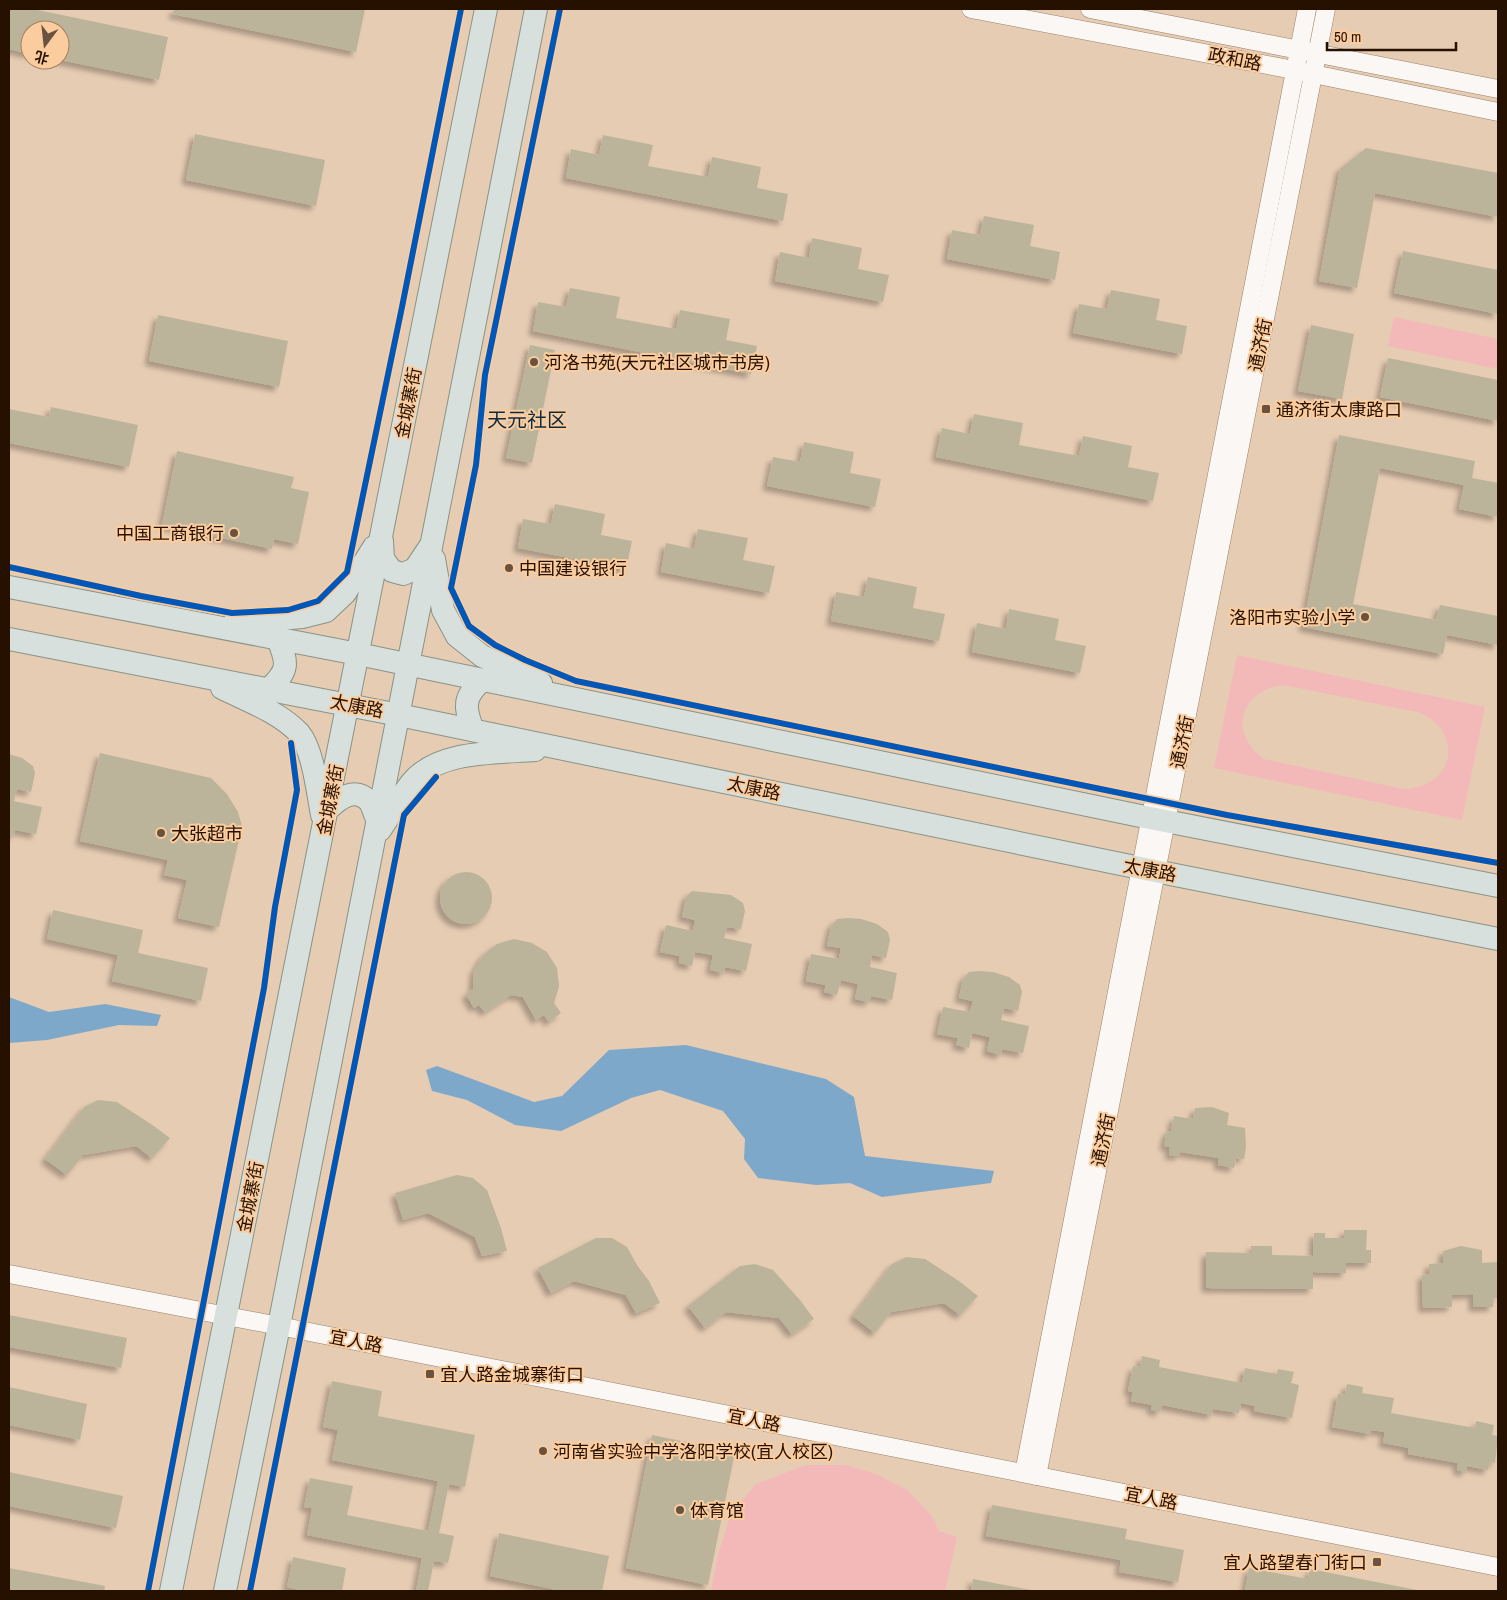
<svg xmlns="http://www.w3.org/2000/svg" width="1507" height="1600" font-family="'Archivo Narrow','Noto Sans SC',sans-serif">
<defs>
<filter id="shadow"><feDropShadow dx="-4.5" dy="4.5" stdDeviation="2.5" flood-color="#0004"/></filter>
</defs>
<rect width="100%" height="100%" fill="#e6ccb3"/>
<g fill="#f3b9b8" fill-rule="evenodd">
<path d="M1394 317 1498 339V369L1388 346Z"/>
<path d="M1237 655 1485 707 1462 820 1214 768ZM1276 686H1289L1417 712C1465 730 1456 787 1404 789L1264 759C1231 736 1237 697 1276 686Z"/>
<path d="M806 1465H846L876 1474 907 1490 931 1515 939 1531 957 1537 945 1591H711L718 1555 730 1516 756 1484Z"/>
</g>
<g fill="#7ea8c9">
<path d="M9 997 49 1012 105 1004 161 1015 157 1026 119 1025 47 1040 9 1043Z"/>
<path d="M686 1045 826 1079 854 1097 865 1156 994 1171 991 1183 882 1197 850 1183 816 1185 758 1178 744 1159 745 1139 723 1111 660 1090 631 1098 561 1131 515 1125 467 1100 432 1091 426 1070 437 1066 534 1102 562 1096 609 1050Z"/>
</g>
<g fill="#bbb49a" filter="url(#shadow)">
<path d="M9 9H33L168 37 159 80 60 60V30H30V54L9 49Z"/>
<path d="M174 9H365L356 52 173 14Z"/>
<path d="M195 134 325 160 316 206 186 180Z"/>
<path d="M603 135 653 145 648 166 708 177 712 157 761 167 757 188 788 194 783 221 566 178 571 149 599 155Z"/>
<path d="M1366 148 1498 173V217L1375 193 1357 288 1319 281 1340 169Z"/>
<path d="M984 216 1034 225 1030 246 1060 252 1055 280 947 259 952 230 980 235Z"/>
<path d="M812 238 862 248 858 269 889 275 883 302 775 281 780 252 809 258Z"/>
<path d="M1403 251 1498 270V314L1394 293Z"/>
<path d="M570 288 620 297 616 318 676 329 680 310 730 319 726 340 757 346 751 374 533 331 538 302 566 307Z"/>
<path d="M1111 290 1160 299 1156 320 1187 326 1182 354 1073 333 1079 304 1107 309Z"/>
<path d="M158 315 288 341 279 387 149 361Z"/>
<path d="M1311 325 1354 334 1342 399 1298 391Z"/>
<path d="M530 345 555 350 532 463 506 458Z"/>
<path d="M1388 358 1498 380V421L1380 397Z"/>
<path d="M51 407 138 425 129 467 9 443V409L49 417Z"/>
<path d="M974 414 1023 423 1019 445 1079 456 1083 436 1132 446 1128 467 1159 473 1153 501 936 457 942 428 970 434Z"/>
<path d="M1339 435 1475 461 1472 478 1498 483V517L1459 509 1464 485 1380 468 1353 604 1436 620 1440 605 1498 616V645L1447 635 1443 654 1303 627Z"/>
<path d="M804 442 854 452 850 473 881 479 875 507 767 486 773 457 800 462Z"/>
<path d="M177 451 294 477 291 488 309 492 298 544 274 539 272 549 162 525Z"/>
<path d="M555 504 605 514 601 535 632 541 626 569 518 548 523 519 551 524Z"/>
<path d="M698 529 748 538 743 560 775 566 769 593 661 572 666 543 694 549Z"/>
<path d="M868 577 917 587 913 608 945 614 939 641 831 621 836 592 864 597Z"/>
<path d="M1009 609 1059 619 1055 640 1086 646 1080 673 972 652 977 623 1006 629Z"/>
<path d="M100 753 211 778 227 794 238 812 242 826 219 927 178 918 187 880 164 875 168 860 80 841Z"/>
<path d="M9 754 22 758 33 766 35 773 31 792 17 789 14 801 42 807 36 834 15 830 14 836 9 834Z"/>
<circle cx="466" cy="898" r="26"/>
<path d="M692 891 731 895 743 903 745 911 741 929 727 927 724 938 752 944 746 971 725 967 724 973 710 970 713 955 695 952 692 966 679 963 680 956 660 952 666 925 693 931 695 920 682 917 686 897Z"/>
<path d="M53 910 143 930 138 953 208 968 201 1001 112 981 118 955 47 939Z"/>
<path d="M848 918 861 919 877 924 888 932 890 940 886 958 872 955 870 967 897 973 892 1000 871 996 869 1002 855 999 858 984 841 980 837 995 824 992 826 985 806 981 811 954 839 959 841 948 827 946 831 926 837 919Z"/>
<path d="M514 939 532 943 547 952 557 968 559 986 554 1003 561 1013 549 1022 544 1015 536 1020 523 997 511 995 485 1012 479 1005 474 1008 466 994 473 989 474 971 483 955 497 944Z"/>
<path d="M979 971 993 972 1009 977 1020 985 1022 992 1018 1011 1004 1008 1001 1020 1029 1026 1023 1053 1002 1049 1001 1055 987 1051 990 1037 972 1033 969 1048 956 1045 958 1038 937 1034 943 1007 970 1012 973 1001 959 998 963 979 969 972Z"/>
<path d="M98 1100 117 1102 151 1124 170 1138 152 1158 136 1146 83 1155 67 1175 45 1159 84 1107Z"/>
<path d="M1212 1107 1229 1113 1227 1125 1245 1128 1246 1147 1244 1159 1236 1158 1234 1168 1218 1165 1219 1158 1180 1152 1179 1156 1169 1155 1170 1147 1164 1146 1167 1131H1171L1174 1116 1193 1119 1195 1108Z"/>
<path d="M457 1175 473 1178 487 1190 501 1228 507 1251 482 1256 475 1237 428 1213 403 1220 395 1193Z"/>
<path d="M1344 1230H1367L1366 1250H1371V1263H1346V1273L1313 1272V1289L1206 1288V1252L1251 1253V1246H1272V1255L1313 1256 1314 1233H1325V1238H1344Z"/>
<path d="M596 1238H612L627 1247 637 1265 649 1281 660 1303 636 1313 626 1295 574 1281 551 1293 538 1268Z"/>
<path d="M1461 1246 1482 1250V1263L1497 1262 1498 1298H1493V1307H1473V1294L1452 1295V1307L1423 1308 1422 1275 1429 1274V1264L1443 1263V1251Z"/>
<path d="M906 1257 925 1259 959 1281 978 1296 960 1315 944 1303 891 1312 875 1333 853 1316 892 1264Z"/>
<path d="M755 1264 773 1270 800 1300 814 1319 792 1334 779 1318 726 1312 705 1328 688 1306 740 1266Z"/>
<path d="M9 1315 127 1338 121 1368 9 1347Z"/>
<path d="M1142 1356 1160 1360 1159 1367 1242 1383 1245 1368 1277 1374 1278 1369 1294 1372 1291 1383 1299 1385 1292 1418 1254 1411 1255 1406 1241 1403 1239 1413 1213 1409 1212 1415 1162 1405 1160 1412 1151 1410 1152 1405 1131 1401 1133 1392 1128 1391 1133 1366 1140 1367Z"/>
<path d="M332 1381 382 1391 378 1416 475 1435 465 1487 449 1484 439 1533 454 1536 448 1563 434 1561 428 1591H416L422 1558 307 1535 312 1508 304 1507 310 1478 353 1486 347 1515 428 1531 438 1481 332 1460 338 1430 323 1427Z"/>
<path d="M1347 1384 1363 1387 1362 1393 1394 1398 1391 1413 1475 1428 1476 1421 1494 1425 1492 1435 1498 1436 1495 1463 1490 1462 1488 1470 1467 1466 1466 1472 1457 1470 1458 1463 1408 1454 1409 1448 1383 1443 1385 1432 1371 1430 1370 1434 1332 1427 1338 1394 1345 1395Z"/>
<path d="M9 1387 87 1404 80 1440 9 1425Z"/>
<path d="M652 1435 735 1452 708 1585 626 1568Z"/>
<path d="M9 1472 123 1496 116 1528 9 1506Z"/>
<path d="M992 1505 1127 1529 1125 1539 1184 1550 1178 1582 1119 1572 1121 1560 986 1536Z"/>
<path d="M499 1533 609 1556 602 1591H562L490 1576Z"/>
<path d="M293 1557 346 1568 342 1591H304L287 1587Z"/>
<path d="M9 1568 105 1586 104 1591H9Z"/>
<path d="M1249 1568 1308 1579 1310 1569 1422 1591H1245Z"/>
<path d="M973 1579 1031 1590V1591H971Z"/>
</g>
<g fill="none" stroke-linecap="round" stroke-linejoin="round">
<g stroke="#978269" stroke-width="19">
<g id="minor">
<path d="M971 9 1294 70 1498 112"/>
<path d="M1090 9 1498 89"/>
<path d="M9 1274 279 1326 1498 1567"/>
<path d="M1024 1473 1307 9"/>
<path d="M1037 1476 1326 9"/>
</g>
</g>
<g stroke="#889385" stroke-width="24">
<g id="major">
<path d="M382 541 383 559 392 571 403 574 415 569 429 548"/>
<path d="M434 559 443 610 457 636 482 656 541 683"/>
<path d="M9 587 358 654 1150 818 1498 886"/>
<path d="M234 623 302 617 326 611 345 593 374 547"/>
<path d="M9 639 399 715 1140 868 1498 939"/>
<path d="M222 688C248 701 279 712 299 733 313 749 318 794 322 815"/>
<path d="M269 689C289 670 288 664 278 639"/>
<path d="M473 730C464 708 463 696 483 680"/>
<path d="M328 809C340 798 355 786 370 802 373 807 375 816 378 821"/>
<path d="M380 830C391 814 400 797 412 782 439 750 496 753 535 750"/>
<path d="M171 1591 486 9"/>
<path d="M225 1591 279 1326 536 9"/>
</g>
</g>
<use href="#minor" stroke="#fbf7f4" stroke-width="18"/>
<use href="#major" stroke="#d7e0dc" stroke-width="22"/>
<g stroke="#fbcc9e" stroke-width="9">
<g id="cycleway">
<path d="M560 9 485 375 476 465 451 588 469 626 495 645 525 660 576 681 1227 815 1498 863"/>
<path d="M9 567 141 596 232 613 288 610 318 601 347 572 402 307 461 9"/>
<path d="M148 1591 264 988 275 907 297 790 291 743"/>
<path d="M250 1591 404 815 436 777"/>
</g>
</g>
<use href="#cycleway" stroke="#0057b8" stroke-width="6"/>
</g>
<g fill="#69523f" stroke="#fbcc9e" stroke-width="2">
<circle cx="534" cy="362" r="5"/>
<rect x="1261" y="404" width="10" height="10" rx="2.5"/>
<circle cx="234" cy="533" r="5"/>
<circle cx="509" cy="568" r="5"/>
<circle cx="1365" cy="617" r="5"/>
<circle cx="161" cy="833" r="5"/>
<rect x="425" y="1369" width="10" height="10" rx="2.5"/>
<circle cx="543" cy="1451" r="5"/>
<circle cx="680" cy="1510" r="5"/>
<rect x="1372" y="1557" width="10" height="10" rx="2.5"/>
</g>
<g text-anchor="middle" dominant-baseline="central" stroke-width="4" stroke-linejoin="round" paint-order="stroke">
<g font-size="18" fill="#261100" stroke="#fbcc9e">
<text transform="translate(1235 59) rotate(11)">政和路</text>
<text transform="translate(1260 345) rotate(-79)">通济街</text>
<text transform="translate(408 403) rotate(-79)">金城寨街</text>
<text transform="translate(357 706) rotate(11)">太康路</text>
<text transform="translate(1182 742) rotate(-79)">通济街</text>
<text transform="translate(754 788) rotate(12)">太康路</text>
<text transform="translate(330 800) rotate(-79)">金城寨街</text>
<text transform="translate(1150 870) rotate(11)">太康路</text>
<text transform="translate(1103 1140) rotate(-79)">通济街</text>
<text transform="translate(250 1197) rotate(-79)">金城寨街</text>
<text transform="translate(356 1341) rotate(11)">宜人路</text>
<text transform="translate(754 1420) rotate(11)">宜人路</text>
<text transform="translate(1151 1498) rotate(11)">宜人路</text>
</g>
<g font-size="18" fill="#261100" stroke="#fbcc9e" text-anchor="start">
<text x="544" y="362">河洛书苑(天元社区城市书房)</text>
<text x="1276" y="409">通济街太康路口</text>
<text x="224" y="533" text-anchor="end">中国工商银行</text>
<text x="519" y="568">中国建设银行</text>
<text x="1355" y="617" text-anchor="end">洛阳市实验小学</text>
<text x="171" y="833">大张超市</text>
<text x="440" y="1374">宜人路金城寨街口</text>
<text x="553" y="1451">河南省实验中学洛阳学校(宜人校区)</text>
<text x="690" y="1510">体育馆</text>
<text x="1367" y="1562" text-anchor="end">宜人路望春门街口</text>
</g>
<g font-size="20" fill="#092b44" stroke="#fbcc9e">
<text x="527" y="419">天元社区</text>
</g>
</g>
<rect width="1507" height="1600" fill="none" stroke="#261100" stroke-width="20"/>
<g transform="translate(45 45) rotate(195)"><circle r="24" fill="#fbcc9e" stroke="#a6815f"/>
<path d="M0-4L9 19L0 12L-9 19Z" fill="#69523f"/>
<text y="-8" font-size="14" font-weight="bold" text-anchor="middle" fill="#261100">北</text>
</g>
<path d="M1327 42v8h129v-8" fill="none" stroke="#261100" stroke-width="2.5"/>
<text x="1334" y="42" font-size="15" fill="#261100" stroke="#fbcc9e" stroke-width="4" paint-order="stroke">50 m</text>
</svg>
